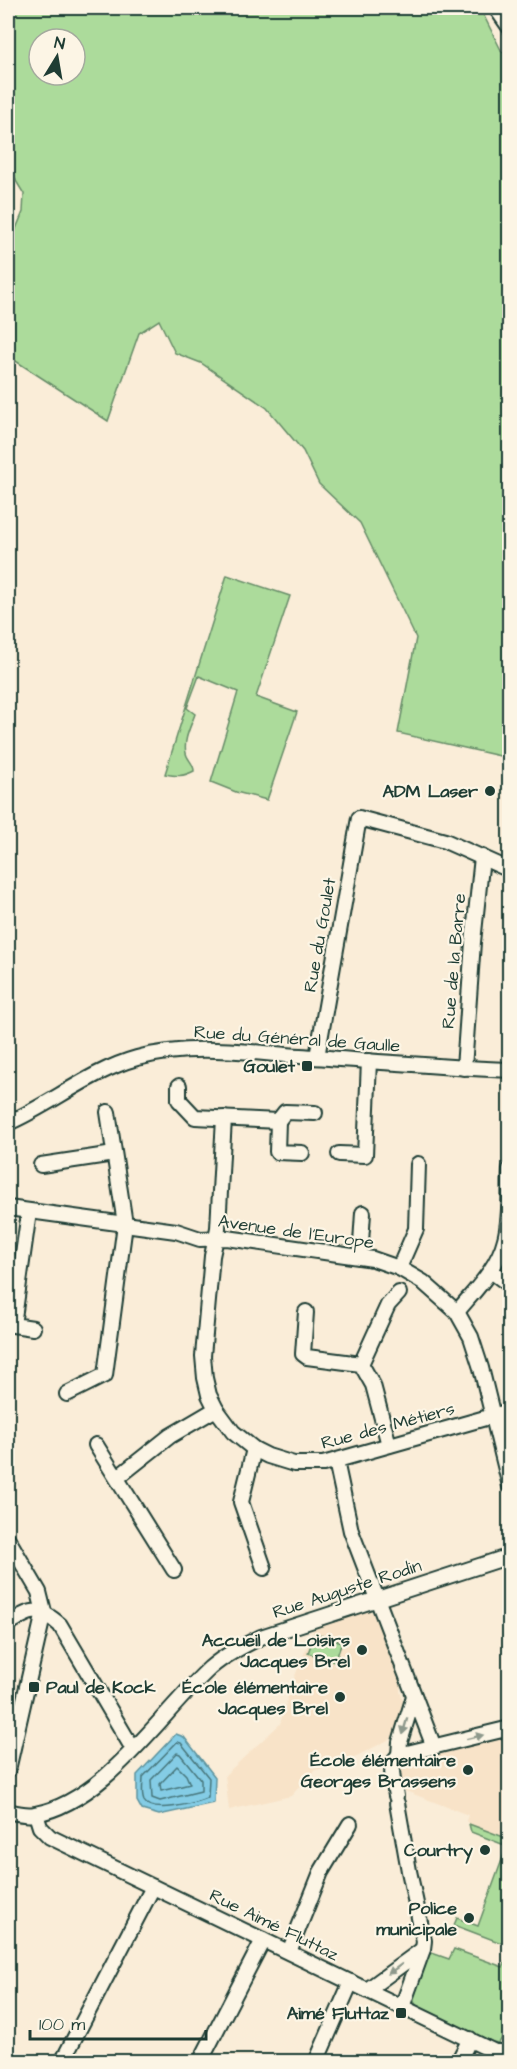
<svg xmlns="http://www.w3.org/2000/svg" width="517" height="2069" font-family="'Architects Daughter',sans-serif">
<rect width="100%" height="100%" fill="#faedd8"/>
<filter id="ink" filterUnits="userSpaceOnUse"><feTurbulence type="fractalNoise" baseFrequency=".0167" numOctaves="2"/><feDisplacementMap in="SourceGraphic" scale="12" xChannelSelector="R" yChannelSelector="G"/><feConvolveMatrix kernelMatrix="1 2 1 2 8 2 1 2 1" color-interpolation-filters="sRGB"/></filter>
<g filter="url(#ink)">
<g fill="#f8e3c8">
<path d="M367 1610 373 1613 379 1625 401 1685 400 1691 404 1705 394 1737 337 1766 315 1770 291 1796 229 1810 225 1775 280 1724 292 1683 315 1627Z"/>
<path d="M509 1735V1839L469 1824 466 1821 468 1815 403 1790 400 1769 405 1763 433 1754Z"/>
</g>
<g fill="#acdb9b" stroke="#668c68" stroke-width="1.5" fill-rule="evenodd">
<path d="M8 8H480L502 52 510 56 509 758 398 733 416 638 360 523 319 484 303 451 267 408 201 363 175 353 159 320 139 333 108 421 8 356V248L23 212 24 194 16 181 13 169 8 161ZM39 39H75V75H39Z"/>
<path d="M227 575 290 596 256 697 297 712 267 800 236 792 211 782 238 692 199 676 187 708 195 714C191 726 183 740 186 753 187 760 194 763 194 771 183 777 176 776 165 774Z"/>
<path d="M315 1633 342 1642 335 1662 308 1653Z"/>
<path d="M469 1824 509 1839V1946L454 1925 457 1918 478 1926 507 1846 471 1832Z"/>
<path d="M454 1949 503 1967 509 1953V2029L505 2033 499 2043 492 2042 417 2006C405 1993 423 1969 429 1955L432 1953 449 1959Z"/>
</g>
<path fill="#84cce5" stroke="#5c939e" stroke-width="1.5" d="M176 1734 184 1737 215 1777 214 1803 159 1815 142 1810 137 1801V1775Z"/>
<g fill="none" stroke-linecap="round" stroke-linejoin="round">
<g stroke="#47767b" stroke-width="1.5">
<path d="M177 1742 181 1743 209 1778 208 1797C197 1803 152 1815 144 1801 141 1795 143 1784 143 1777Z"/>
<path d="M177 1753 180 1754 201 1780V1791L160 1801 152 1798 151 1780Z"/>
<path d="M177 1766 186 1775 190 1784 161 1791 160 1784Z"/>
</g>
<g stroke="#1f3d34" stroke-width="18">
<g id="minor">
<path d="M496 8 510 28"/>
<path d="M317 1057 359 818 445 841 510 870"/>
<path d="M464 1068 473 942 482 857"/>
<path d="M179 1086V1100L195 1117 278 1121 285 1112 315 1113"/>
<path d="M224 1118 218 1228 212 1256 203 1356 205 1378 209 1395 216 1409 233 1432 254 1449 268 1456 294 1464H323L510 1411"/>
<path d="M278 1121 277 1152 302 1153"/>
<path d="M8 1123C52 1104 90 1071 137 1058 190 1043 246 1052 300 1056 370 1061 440 1067 510 1070"/>
<path d="M339 1154 365 1155 369 1061"/>
<path d="M41 1165 114 1154"/>
<path d="M8 1208 176 1231 200 1239 227 1238 373 1259 399 1268 423 1282 457 1312 471 1337 481 1368 510 1486"/>
<path d="M29 1212 13 1325 33 1328"/>
<path d="M360 1257 363 1213"/>
<path d="M399 1268 416 1229 418 1164"/>
<path d="M491 1271 510 1285"/>
<path d="M306 1312 303 1354 307 1357 361 1364 373 1385 389 1445"/>
<path d="M457 1312C475 1290 498 1268 505 1239 511 1217 509 1191 510 1169"/>
<path d="M361 1364 388 1305 399 1293"/>
<path d="M67 1394 105 1375 125 1224 108 1112"/>
<path d="M96 1445 174 1570"/>
<path d="M254 1449 241 1502 264 1568"/>
<path d="M336 1461 351 1531 434 1747"/>
<path d="M117 1478 170 1436 216 1409"/>
<path d="M8 1539 39 1592 44 1612 8 1770"/>
<path d="M8 1624C30 1610 38 1605 60 1625L133 1749"/>
<path d="M399 1755 400 1742 414 1696"/>
<path d="M396 1796C394 1782 387 1766 399 1755L510 1728"/>
<path d="M397 1803 409 1871 424 1941 423 1949 402 2007"/>
<path d="M8 1811C16 1813 26 1816 35 1814 104 1802 160 1714 210 1668 225 1655 243 1646 261 1637L510 1556"/>
<path d="M36 1814 40 1827 50 1837 495 2052H510"/>
<path d="M289 1952 321 1872 350 1824"/>
<path d="M367 1990 423 1949"/>
<path d="M62 2062 153 1887"/>
<path d="M200 2062 263 1940"/>
<path d="M316 2062 351 1982"/>
<path d="M458 2062 470 2039"/>
</g>
</g>
<use href="#minor" stroke="#fcf5e5" stroke-width="14"/>
</g>
<defs><path id="oneway-solid" d="M-6-.8H1V-3.2L6.5 0L1 3.2V.8H-6Z" transform="scale(1.5)"/></defs>
<g fill="#8e998c">
<use href="#oneway-solid" transform="translate(405 1726) rotate(106)"/>
<use href="#oneway-solid" transform="translate(475 1737) rotate(-14)"/>
<use href="#oneway-solid" transform="translate(395 1969) rotate(144)"/>
</g>
</g>
<g fill="#1f3d34" stroke="#fcf5e5" stroke-width="2">
<circle cx="490" cy="791" r="6"/>
<rect x="301" y="1060" width="12" height="12" rx="3"/>
<circle cx="362" cy="1650" r="6"/>
<rect x="28" y="1681" width="12" height="12" rx="3"/>
<circle cx="340" cy="1697" r="6"/>
<circle cx="468" cy="1770" r="6"/>
<circle cx="485" cy="1850" r="6"/>
<circle cx="469" cy="1918" r="6"/>
<rect x="395" y="2007" width="12" height="12" rx="3"/>
</g>
<g text-anchor="middle" dominant-baseline="central" stroke-width="4.5" stroke-linejoin="round" paint-order="stroke">
<g font-size="18" font-weight="bold" fill="#1f3d34" stroke="#fcf5e5" text-anchor="end">
<text x="478" y="791">ADM Laser</text>
<text x="295" y="1066">Goulet</text>
<text x="350" y="1640">Accueil de Loisirs<tspan x="350" dy="21">Jacques Brel</tspan></text>
<text x="46" y="1687" text-anchor="start">Paul de Kock</text>
<text x="328" y="1687">École élémentaire<tspan x="328" dy="21">Jacques Brel</tspan></text>
<text x="456" y="1760">École élémentaire<tspan x="456" dy="21">Georges Brassens</tspan></text>
<text x="473" y="1850">Courtry</text>
<text x="457" y="1908">Police<tspan x="457" dy="21">municipale</tspan></text>
<text x="389" y="2013">Aimé Fluttaz</text>
</g>
<g font-size="18" fill="#1f3d34" stroke="#fcf5e5">
<text transform="translate(320 935) rotate(-80)">Rue du Goulet</text>
<text transform="translate(454 961) rotate(-85)">Rue de la Barre</text>
<text transform="translate(297 1039) rotate(4)">Rue du Général de Gaulle</text>
<text transform="translate(296 1232) rotate(8)">Avenue de l'Europe</text>
<text transform="translate(388 1426) rotate(-15)">Rue des Métiers</text>
<text transform="translate(347 1589) rotate(-18)">Rue Auguste Rodin</text>
<text transform="translate(274 1925) rotate(26)">Rue Aimé Fluttaz</text>
</g>
</g>
<rect width="517" height="2069" fill="none" stroke="#fcf5e5" stroke-width="30"/>
<rect x="15" y="15" width="487" height="2039" fill="none" stroke="#1f3d34" stroke-width="2" filter="url(#ink)"/>
<g transform="translate(57 57) rotate(11)"><circle r="28" fill="#fcf5e5" stroke="#a4ab9e" stroke-width="1.5"/>
<path d="M0-4.5L10 22L0 15L-10 22Z" fill="#1f3d34"/>
<text y="-9" font-size="16" font-weight="bold" text-anchor="middle" fill="#1f3d34">N</text>
</g>
<path d="M30 2030v9h176v-9" fill="none" stroke="#1f3d34" stroke-width="3"/>
<text x="39" y="2030" font-size="18" fill="#1f3d34" stroke="#fcf5e5" stroke-width="4.5" paint-order="stroke">100 m</text>
</svg>
